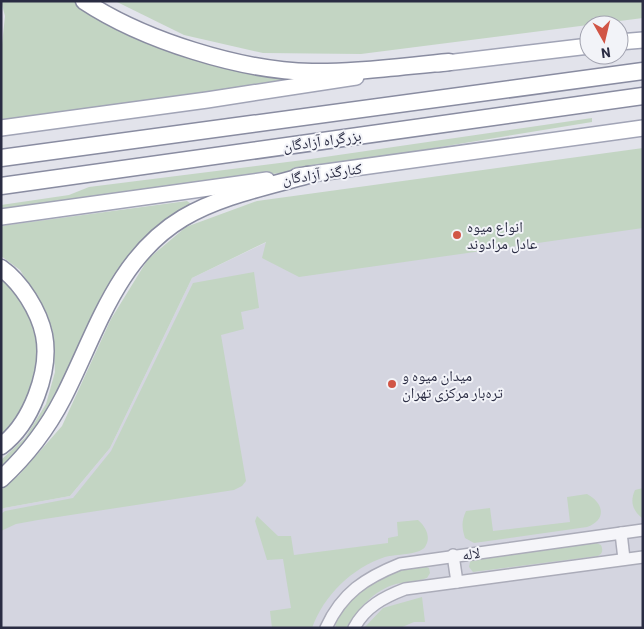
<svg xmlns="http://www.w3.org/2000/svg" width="644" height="629" font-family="Barlow,'Noto Naskh Arabic',sans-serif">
<rect width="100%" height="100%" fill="#e2e3eb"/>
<path fill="#d4d5e0" d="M643 199V628H1V510L4 508 70 496 110 448 192 278 267 242Z"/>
<g fill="#c3d5c3">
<path d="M1 1H78L256 73 292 81 1 121V54L5 16Z"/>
<path d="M115 1H643V18L361 54 263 53 184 35Z"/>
<path d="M592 118V122L295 171 1 210V205L69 195 89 187 311 159Z"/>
<path d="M643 148V228L299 277 262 258 266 242 192 278 110 448 70 496 4 508 1 510V490L19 475 62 426 111 319 148 259 186 227 257 201Z"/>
<path d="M187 201 191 204 146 237 111 282 51 411 29 442 1 469V460L25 438 46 404 55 372 53 332 44 308 20 270 1 256V226Z"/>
<path d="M254 272 259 308 241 312 244 329 221 335 246 481 242 486 234 490 38 520 16 524 1 531V514L5 511 73 498 111 451 193 283Z"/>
<path d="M1 278 23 300 38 336V358L30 401 1 441Z"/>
<path d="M643 488V518H642C632 510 630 501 635 490Z"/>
<path d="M587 494C604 503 607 520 587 527L474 543 465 538C462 528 461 522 466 511L490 508 493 531 570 522 567 497Z"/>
<path d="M257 516 278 536H291L294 555 388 543V538L398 536 397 522 418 520C425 526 432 537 425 547 419 555 396 554 385 557 352 568 324 595 312 628H272L270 611 291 608 283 559 267 560 255 521Z"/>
<path d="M596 543 601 545C603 550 603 553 598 556L473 572 469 567 470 562 473 559Z"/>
<path d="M425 566 429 568 430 573 427 578C417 582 407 582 396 584 374 590 358 609 346 628H336C331 608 372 582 387 575 399 570 412 568 425 566Z"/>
<path d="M422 597 425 622H414L400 628H364L383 608Z"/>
</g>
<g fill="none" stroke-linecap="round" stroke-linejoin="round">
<g stroke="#abacb9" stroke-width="14">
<g id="tertiary">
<path d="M621 533 624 559"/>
<path d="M453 555 457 582"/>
<path d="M326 628C342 593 365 578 400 564L643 530"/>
<path d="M354 628C365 607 384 597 405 589L643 557"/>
</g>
</g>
<g stroke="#a1a4b6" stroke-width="18">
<g id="primary">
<path d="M619 42 643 40"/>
<path d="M438 64 589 46"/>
<path d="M1 128 207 100 356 77"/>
<path d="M297 176 643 128"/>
<path d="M1 217 267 180"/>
</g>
</g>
<g stroke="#898ca1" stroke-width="19">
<g id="trunk">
<path d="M84 1C143 40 241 71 312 72 357 73 404 66 449 62"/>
<path d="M1 158 643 71"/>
<path d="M1 186 643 96"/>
<path d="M1 268C21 282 39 311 44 335 51 371 31 424 1 446"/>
<path d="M1 479C26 456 47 429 63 398 96 334 116 258 183 218 220 196 266 187 308 175"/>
</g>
</g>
<use href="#tertiary" stroke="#f5f5f9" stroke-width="11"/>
<use href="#primary" stroke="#fff" stroke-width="15"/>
<use href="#trunk" stroke="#fff" stroke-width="16"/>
</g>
<g fill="#d15546" stroke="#f2f3f8" stroke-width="2">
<circle cx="457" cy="235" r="5"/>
<circle cx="392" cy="384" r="5"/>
</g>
<g text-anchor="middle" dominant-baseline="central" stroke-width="4" stroke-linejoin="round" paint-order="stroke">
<g font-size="15" fill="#2a2c43" stroke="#f2f3f8">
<text transform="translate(322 140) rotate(-8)">بزرگراه آزادگان</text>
<text transform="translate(322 173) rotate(-8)">کنارگذر آزادگان</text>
<text transform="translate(471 553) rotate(-8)">لاله</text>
</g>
<g font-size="15" fill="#2a2c43" stroke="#f2f3f8" text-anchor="start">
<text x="467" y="226">انواع میوه<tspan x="467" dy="17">عادل مرادوند</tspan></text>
<text x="402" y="375">میدان میوه و<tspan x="402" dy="17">تره‌بار مرکزی تهران</tspan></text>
</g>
</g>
<rect width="644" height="629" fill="none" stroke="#2a2c43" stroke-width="5"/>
<g transform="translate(604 40) rotate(172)"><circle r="24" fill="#f2f3f8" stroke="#a2a3b0"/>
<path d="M0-4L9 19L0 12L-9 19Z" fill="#d15546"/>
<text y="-8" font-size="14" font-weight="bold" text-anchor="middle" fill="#2a2c43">N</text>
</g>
</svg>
